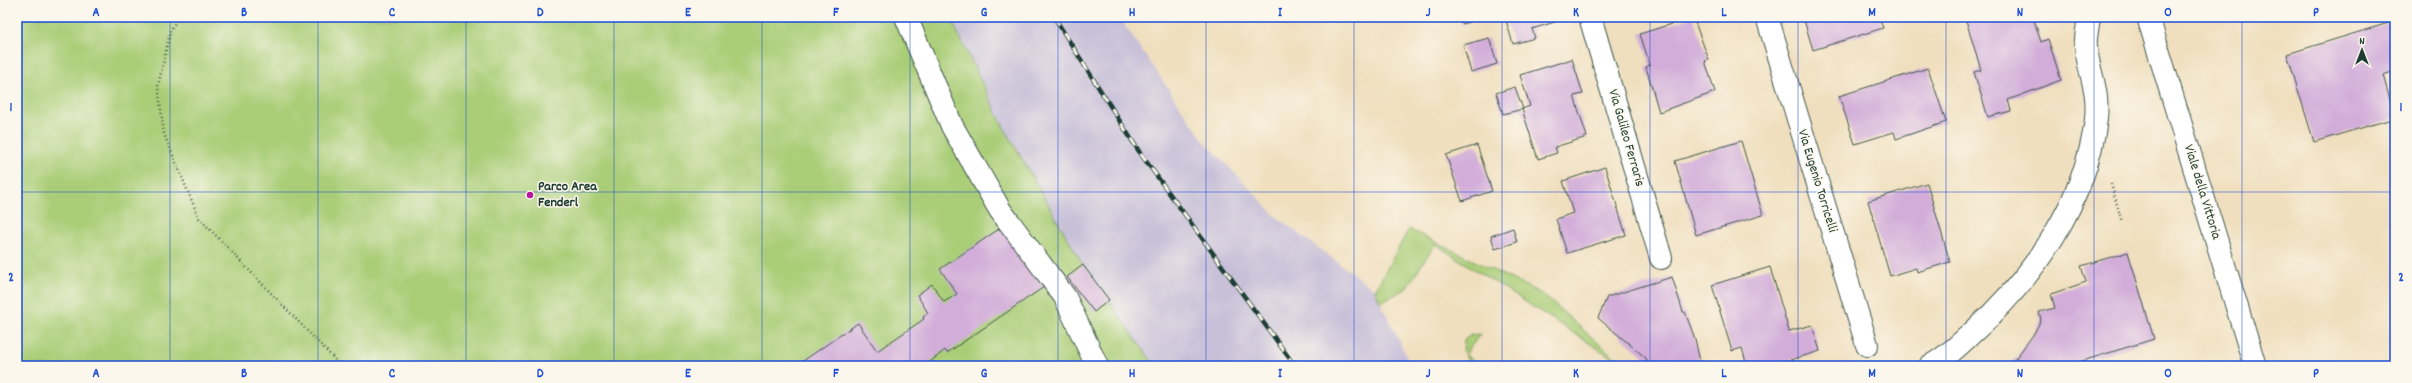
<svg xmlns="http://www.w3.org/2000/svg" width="2412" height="383" font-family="Dekko,sans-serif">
<rect width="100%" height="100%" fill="#fbf7ec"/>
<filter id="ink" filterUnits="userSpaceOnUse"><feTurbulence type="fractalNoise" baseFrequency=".025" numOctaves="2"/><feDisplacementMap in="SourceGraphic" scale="8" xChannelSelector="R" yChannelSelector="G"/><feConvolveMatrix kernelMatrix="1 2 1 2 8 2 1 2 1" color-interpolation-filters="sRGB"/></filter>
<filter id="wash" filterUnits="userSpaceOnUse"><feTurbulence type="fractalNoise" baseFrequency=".012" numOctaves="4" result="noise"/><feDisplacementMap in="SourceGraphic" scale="16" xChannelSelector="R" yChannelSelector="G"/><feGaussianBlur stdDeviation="0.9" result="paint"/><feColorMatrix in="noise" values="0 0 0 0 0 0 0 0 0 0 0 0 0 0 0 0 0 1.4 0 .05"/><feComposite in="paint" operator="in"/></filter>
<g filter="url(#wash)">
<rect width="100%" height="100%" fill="#f0dfbe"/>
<path fill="#c8c0d8" d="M950 17H1119L1204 141 1279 219 1375 290 1411 366H1155L1083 265 1002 124Z"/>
<g fill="#aace78" stroke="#648656">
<path d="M17 17H950L1002 124 1083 265 1155 366H17Z"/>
<path d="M1409 229 1542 294 1625 366 1435 244 1406 289 1380 302 1375 290Z"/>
<path d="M1480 334 1465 355 1481 366H1470L1463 350 1464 340 1471 335Z"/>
</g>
<g id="blocks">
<g fill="#d2add9">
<path d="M1459 17H1474L1475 20 1462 24Z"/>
<path d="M1505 17H1560L1561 20 1532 29 1535 38 1513 44Z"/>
<path d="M1693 17 1709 60 1705 61 1715 92 1659 112 1646 67 1650 65 1640 34Z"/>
<path d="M1815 17H1879L1883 28 1813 50 1804 20Z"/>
<path d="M1965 17H2033L2041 42 2048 39 2061 80 2008 100 2011 111 1988 117 1974 72 1981 70Z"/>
<path d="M2395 21V71L2383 75 2395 118 2314 142 2287 54Z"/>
<path d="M1489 38 1497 64 1471 72 1463 45Z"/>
<path d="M1572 59 1583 94 1574 96 1587 137 1555 147 1557 153 1538 159 1522 109 1530 106 1520 75Z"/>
<path d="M1928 68 1946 122 1896 139 1894 132 1855 144 1839 96Z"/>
<path d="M1515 87 1523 109 1503 114 1496 93Z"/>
<path d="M1741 141 1763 215 1696 235 1675 161Z"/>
<path d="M1477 145 1492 191 1462 201 1446 155Z"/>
<path d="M1605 167 1626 235 1567 253 1556 219 1573 213 1563 181Z"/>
<path d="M1927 183 1950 262 1917 272 1916 268 1890 276 1868 201Z"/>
<path d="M1002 227 1044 287 947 353 945 350 925 366H803L800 363 858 323 877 351 924 319 923 317 928 313 917 295 932 284 944 302 957 294 940 269Z"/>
<path d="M1513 228 1517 242 1495 249 1491 236Z"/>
<path d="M2128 252 2154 339 2066 366H2007L2016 358 2033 335 2041 320 2039 312 2055 308 2051 294 2086 282 2081 266Z"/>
<path d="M1083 265 1109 300 1094 312 1067 277Z"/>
<path d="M1770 267 1789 331 1812 325 1820 351 1771 366H1747L1742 348 1732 351 1712 285Z"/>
<path d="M1672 277 1683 312H1685L1695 339 1701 366H1649L1646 358 1598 318 1607 297Z"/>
</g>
</g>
</g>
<g filter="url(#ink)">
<use href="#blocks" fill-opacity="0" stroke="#3e5549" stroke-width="1"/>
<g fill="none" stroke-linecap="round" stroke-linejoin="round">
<g stroke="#3e5549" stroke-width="24">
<g id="minor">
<path d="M906 17 952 126 1000 210 1065 297 1097 366"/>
<path d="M1590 17 1661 258"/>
<path d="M1767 17 1867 345"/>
<path d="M2148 17 2255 366"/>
<path d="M1930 366C1946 358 1960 344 1973 332 2034 277 2086 202 2096 119 2099 88 2089 75 2086 47 2085 38 2088 26 2089 17"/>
</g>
</g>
<g stroke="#3e5549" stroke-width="2.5" stroke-dasharray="1 3" stroke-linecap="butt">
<path d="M179 17 171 29 158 86 164 134 199 218 341 366"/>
<path d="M2111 184 2122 222"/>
</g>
<use href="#minor" stroke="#fff" stroke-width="22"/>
<g stroke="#1f3d34" stroke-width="4.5">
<path id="rail" d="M1054 17 1140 153 1295 366"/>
</g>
<use href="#rail" stroke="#fbf7ec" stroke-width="3" stroke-dasharray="9" stroke-linecap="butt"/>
</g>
</g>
<path fill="none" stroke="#1d4ed8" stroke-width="1" stroke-opacity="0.55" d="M170 17V366M318 17V366M466 17V366M614 17V366M762 17V366M910 17V366M1058 17V366M1206 17V366M1354 17V366M1502 17V366M1650 17V366M1798 17V366M1946 17V366M2094 17V366M2242 17V366M17 192H2395"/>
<circle fill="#b5179e" stroke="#fbf7ec" stroke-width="1.5" cx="530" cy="195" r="4"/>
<g text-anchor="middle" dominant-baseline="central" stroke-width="3" stroke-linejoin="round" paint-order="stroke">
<g font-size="14" fill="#1f3d34" stroke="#fbf7ec">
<text transform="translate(1626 138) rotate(74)">Via Galileo Ferraris</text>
<text transform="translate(1817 181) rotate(73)">Via Eugenio Torricelli</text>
<text transform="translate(2202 192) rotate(73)">Viale della Vittoria</text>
</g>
<g font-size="14" font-weight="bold" fill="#1f3d34" stroke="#fbf7ec" text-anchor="start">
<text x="538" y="187">Parco Area<tspan x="538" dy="16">Fenderl</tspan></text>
</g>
</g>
<rect width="2412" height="383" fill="none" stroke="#fbf7ec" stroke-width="44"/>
<g transform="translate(2362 50)" stroke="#fbf7ec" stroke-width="3" paint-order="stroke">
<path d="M0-3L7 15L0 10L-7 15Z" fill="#1f3d34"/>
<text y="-6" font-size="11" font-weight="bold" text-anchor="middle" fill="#1f3d34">N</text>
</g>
<rect x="22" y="22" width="2368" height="339" fill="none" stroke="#1d4ed8" stroke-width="1.5"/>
<g font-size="13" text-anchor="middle" font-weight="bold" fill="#1d4ed8">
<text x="96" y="16">A</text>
<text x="244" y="16">B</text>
<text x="392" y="16">C</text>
<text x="540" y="16">D</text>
<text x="688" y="16">E</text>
<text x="836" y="16">F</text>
<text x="984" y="16">G</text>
<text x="1132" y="16">H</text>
<text x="1280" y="16">I</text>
<text x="1428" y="16">J</text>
<text x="1576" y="16">K</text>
<text x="1724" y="16">L</text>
<text x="1872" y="16">M</text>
<text x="2020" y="16">N</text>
<text x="2168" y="16">O</text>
<text x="2316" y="16">P</text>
<text x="11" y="111">1</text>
<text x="2401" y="111">1</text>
<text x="11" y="281">2</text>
<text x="2401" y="281">2</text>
<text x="96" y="377">A</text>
<text x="244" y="377">B</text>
<text x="392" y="377">C</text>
<text x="540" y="377">D</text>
<text x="688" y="377">E</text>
<text x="836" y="377">F</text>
<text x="984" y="377">G</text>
<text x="1132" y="377">H</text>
<text x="1280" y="377">I</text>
<text x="1428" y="377">J</text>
<text x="1576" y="377">K</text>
<text x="1724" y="377">L</text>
<text x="1872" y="377">M</text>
<text x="2020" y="377">N</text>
<text x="2168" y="377">O</text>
<text x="2316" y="377">P</text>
</g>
</svg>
